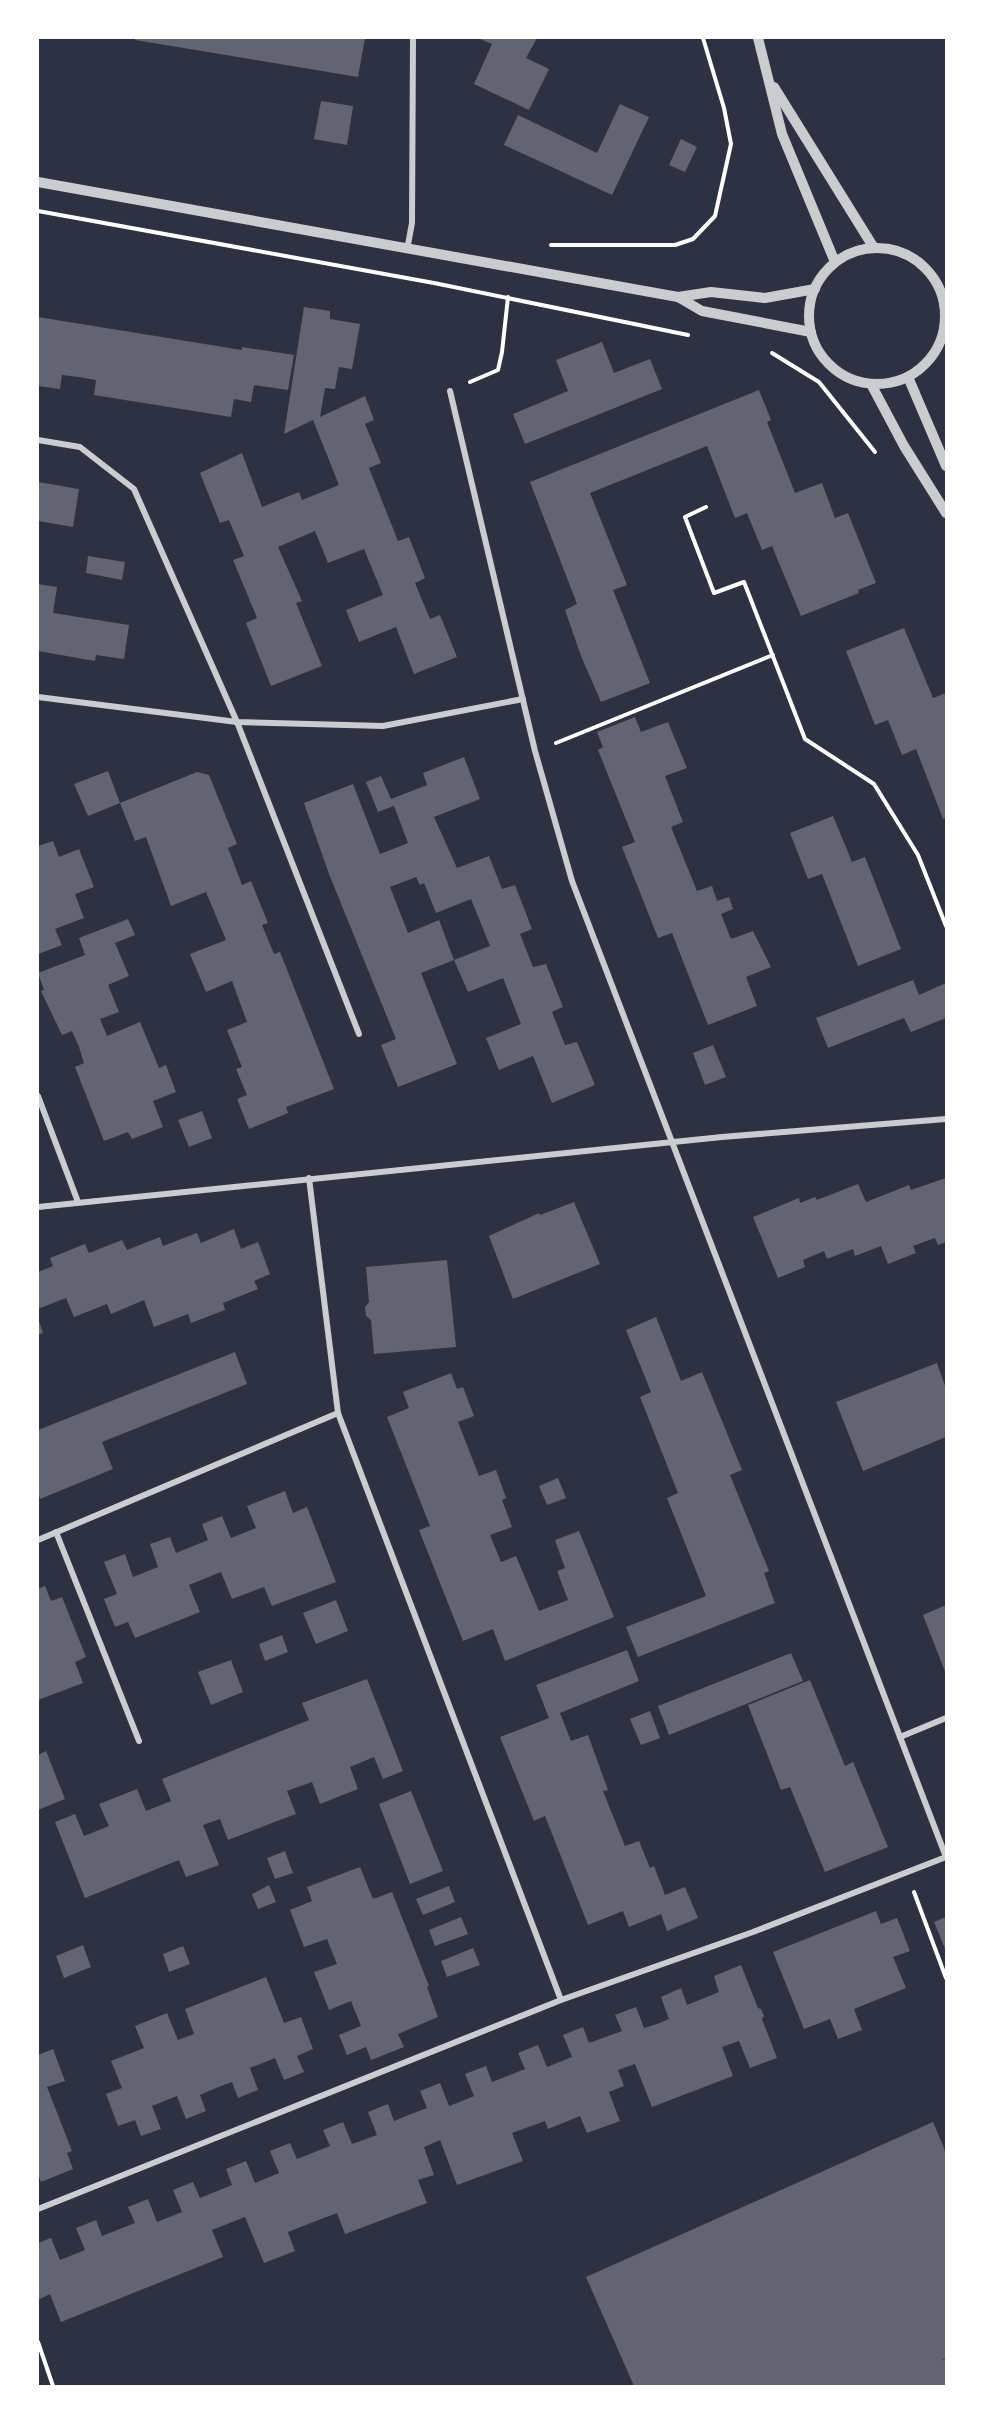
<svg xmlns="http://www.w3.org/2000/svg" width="984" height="2424" font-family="Overpass,sans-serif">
<rect width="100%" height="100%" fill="#2d3142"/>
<g fill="#626471" fill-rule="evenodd">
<path d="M135 38H365L358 77 135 40Z"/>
<path d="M478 38H537L526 58 549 69 529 110 474 84 492 44Z"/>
<path d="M321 101 353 106 347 145 314 139Z"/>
<path d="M620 104 649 117 612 195 504 145 518 115 597 153Z"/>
<path d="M681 139 697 147 685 172 669 165Z"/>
<path d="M304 307 330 311V319L360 324 352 369 339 367 335 389 325 388 320 417 365 396 374 420 365 424 381 463 369 468 398 541 409 537 425 578 415 583 430 619 440 615 457 657 414 674 396 627 359 642 346 610 383 595 364 549 328 563 315 531 278 547 302 601 296 603 322 666 271 686 246 623 257 618 233 560 244 556 229 520 220 523 200 473 242 453 262 507 299 492 302 500 339 485 313 420 284 434Z"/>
<path d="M38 317 242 350V347L294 355 288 390 254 385 251 402 234 399 231 417 94 395 96 380 79 377 62 375 60 389 38 386Z"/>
<path d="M602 342 614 373 650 359 662 389 525 444 513 414 568 391 556 360Z"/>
<path d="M759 390 771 420 767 422 795 493 822 483 835 518 848 513 876 583 858 590 859 593 801 616 772 546 762 550 747 513 735 518 707 446 590 493 627 585 613 590 650 683 601 702 581 656 565 610 577 604 530 482Z"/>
<path d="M38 482 79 489 73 527 38 521Z"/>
<path d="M88 556 125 562 122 580 86 573Z"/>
<path d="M38 584 57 587 53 613 129 625 124 659 96 655 95 661 38 651Z"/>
<path d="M904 628 933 698 946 693V818L943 819 916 749 902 755 888 720 875 725 846 651Z"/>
<path d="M635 717 641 732 668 722 687 768 665 776 683 822 671 827 697 891 712 886 717 901 729 897 733 909 721 914 731 939 753 931 771 967 746 977 757 1006 708 1025 672 933 658 938 622 847 635 842 598 750 603 747 597 732Z"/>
<path d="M464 757 480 799 434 817 457 868 489 856 502 889 515 885 532 929 520 934 533 967 546 964 563 1007 552 1012 565 1045 577 1042 595 1085 552 1103 533 1056 499 1070 486 1038 521 1024 503 978 468 992 454 960 421 973 457 1064 398 1087 381 1045 396 1039 329 874 304 803 353 784 380 854 408 843 394 806 378 812 366 782 381 776 391 799 427 785 423 773ZM416 877 420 885 424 883 436 913 471 899 490 946 454 960 439 920 408 933 390 887Z"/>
<path d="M108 771 120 803 88 816 74 784Z"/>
<path d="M197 772 209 775 237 844 228 848 242 885 251 881 268 923 262 925 274 954 280 952 334 1089 286 1107 288 1113 249 1129 237 1099 247 1095 236 1069 242 1067 227 1030 247 1022 232 981 206 992 190 954 226 940 206 892 171 906 146 837 135 841 120 803Z"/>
<path d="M833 816 852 862 865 857 901 949 858 966 822 874 808 879 790 833Z"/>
<path d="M53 841 59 857 79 849 94 887 75 894 84 918 55 929 62 945 38 954V846Z"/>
<path d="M128 919 135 935 115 943 129 976 108 985 119 1012 100 1019 107 1036 140 1022 159 1068 166 1065 176 1092 153 1101 163 1127 132 1139 128 1132 104 1141 75 1067 84 1063 79 1047 72 1031 62 1035 41 991 44 990 38 973 85 955 79 938Z"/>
<path d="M913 980 919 995 946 983V1018L911 1032 904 1018 828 1048 816 1018Z"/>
<path d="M713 1045 726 1077 705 1085 693 1053Z"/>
<path d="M202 1111 212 1138 189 1147 178 1120Z"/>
<path d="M946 1178V1242L938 1245 935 1238 913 1246 916 1253 888 1264 881 1246 855 1256 853 1249 827 1259 824 1251 803 1260 805 1267 778 1278 753 1217 799 1198 800 1203 815 1197 817 1200 858 1184 866 1202 909 1185 911 1190Z"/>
<path d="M574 1202 600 1264 513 1299 489 1236 539 1213 540 1215Z"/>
<path d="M234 1229 241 1249 258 1242 270 1274 254 1281 258 1289 223 1303 225 1310 191 1323 188 1314 154 1327 144 1300 111 1314 107 1304 74 1317 66 1298 38 1309V1272L53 1266 50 1258 85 1244 89 1253 122 1240 127 1250 160 1237 163 1246 197 1233 201 1243Z"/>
<path d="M447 1260 456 1347 374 1354 371 1320 366 1316 365 1307 369 1302 366 1267Z"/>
<path d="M656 1317 681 1381 702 1372 742 1470 730 1475 769 1571 764 1573 775 1603 638 1657 626 1627 706 1596 667 1498 678 1493 640 1397 651 1392 626 1330Z"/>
<path d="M38 1318 43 1333 38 1335Z"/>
<path d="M235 1352 247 1384 102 1442 113 1469 40 1499 38 1492V1430Z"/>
<path d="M937 1363 946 1389V1437L863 1471 836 1402Z"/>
<path d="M451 1373 457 1389 463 1387 474 1416 458 1422 479 1476 496 1470 506 1498 502 1500 512 1527 490 1535 501 1562 516 1556 539 1611 568 1600 557 1571 565 1568 555 1540 579 1531 614 1617 505 1661 493 1629 463 1641 419 1530 430 1526 387 1417 409 1408 403 1392Z"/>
<path d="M558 1478 566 1498 547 1505 539 1486Z"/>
<path d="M285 1491 293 1513 307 1507 336 1582 272 1606 264 1587 232 1599 221 1572 189 1585 200 1612 135 1638 128 1622 115 1627 104 1599 117 1594 104 1562 125 1554 133 1577 158 1567 150 1544 170 1537 176 1553 208 1540 202 1524 222 1516 231 1538 256 1528 247 1506Z"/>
<path d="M45 1586 51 1601 62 1597 86 1657 75 1662 83 1683 38 1700V1589Z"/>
<path d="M336 1600 348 1631 316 1644 303 1613Z"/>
<path d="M946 1605V1674L923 1615Z"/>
<path d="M282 1635 288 1652 265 1661 259 1644Z"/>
<path d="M627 1650 639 1681 560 1713 571 1741 588 1735 608 1790 603 1791 625 1846 639 1841 650 1868 654 1866 665 1895 685 1887 698 1918 667 1931 661 1914 629 1927 623 1911 588 1925 545 1816 534 1821 500 1737 549 1718 536 1685Z"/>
<path d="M791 1653 803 1681 669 1735 658 1706Z"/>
<path d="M231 1660 243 1692 211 1705 198 1672Z"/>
<path d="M367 1679 403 1771 383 1779 374 1757 350 1767 358 1789 320 1804 312 1782 287 1791 296 1814 277 1821 228 1840 220 1819 203 1825 219 1865 186 1877 179 1860 85 1898 55 1822 75 1814 84 1836 109 1826 99 1804 137 1789 146 1811 171 1801 162 1779 309 1720 302 1703Z"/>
<path d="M810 1680 845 1766 853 1762 888 1847 825 1872 790 1787 781 1790 748 1705Z"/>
<path d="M650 1711 660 1738 641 1745 630 1719Z"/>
<path d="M46 1751 65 1799 38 1810V1755Z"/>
<path d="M411 1791 443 1871 410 1884 379 1804Z"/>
<path d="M285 1851 293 1873 275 1879 267 1858Z"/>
<path d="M360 1867 373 1899 392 1892 429 1986 427 1987 438 2017 398 2034 404 2047 371 2060 366 2047 347 2055 339 2035 361 2026 351 2001 329 2010 314 1972 337 1964 332 1952 327 1939 304 1947 290 1910 312 1901 307 1887Z"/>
<path d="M269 1885 276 1902 258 1909 252 1894Z"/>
<path d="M449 1886 455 1902 423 1915 416 1899Z"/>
<path d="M876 1911 881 1924 897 1918 910 1951 893 1957 906 1988 854 2009 862 2030 838 2039 830 2019 804 2029 773 1952Z"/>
<path d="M461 1917 468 1934 435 1946 429 1930Z"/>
<path d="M946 1917V1951L934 1922Z"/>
<path d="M83 1945 91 1967 64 1978 56 1956Z"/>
<path d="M183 1946 190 1964 169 1972 163 1954Z"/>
<path d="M473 1948 480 1965 447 1977 441 1961Z"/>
<path d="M741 1965 758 2008 761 2009 764 2016 762 2019 777 2058 750 2068 739 2041 722 2047 733 2076 652 2107 635 2064 618 2070 624 2086 609 2092 620 2121 587 2133 580 2116 548 2129 545 2121 512 2133 523 2161 457 2185 440 2140 424 2147 434 2175 418 2180 427 2203 345 2234 337 2213 321 2219 288 2232 295 2251 264 2263 245 2217 212 2230 223 2257 61 2322 50 2294 38 2300V2243L51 2238 60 2260 85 2250 76 2228 96 2220 102 2236 135 2223 128 2207 148 2199 157 2222 182 2212 173 2190 193 2182 200 2198 232 2185 226 2169 246 2161 255 2183 279 2173 270 2151 290 2143 297 2159 330 2146 323 2130 343 2122 352 2144 377 2135 368 2112 388 2104 394 2121 411 2114 427 2108 420 2091 440 2083 449 2106 462 2101 474 2096 465 2074 486 2066 492 2082 525 2069 518 2053 538 2045 547 2067 572 2057 563 2035 583 2027 589 2043 622 2031 615 2015 636 2007 644 2028 657 2024 669 2019 661 1997 681 1988 687 2005 719 1992 714 1976Z"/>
<path d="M266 1977 284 2023 301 2017 313 2049 297 2056 304 2072 284 2080 275 2058 250 2068 258 2090 238 2098 232 2082 216 2088 200 2095 206 2111 186 2119 177 2096 152 2106 161 2129 141 2136 135 2120 118 2126 106 2094 122 2088 111 2061 144 2048 135 2026 167 2013 178 2040 194 2034 185 2009Z"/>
<path d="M53 2049 65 2081 47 2087 72 2151 67 2153 73 2169 41 2182 38 2174V2055Z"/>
<path d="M933 2122 946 2153V2358L940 2361 946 2359V2386H634L586 2277Z"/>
</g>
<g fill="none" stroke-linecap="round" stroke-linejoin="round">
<g stroke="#fff" stroke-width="4">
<path d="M38 211 434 283 688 335"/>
<path d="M551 245H675L693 239 715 216 731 144 724 108 703 38"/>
<path d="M772 353 819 382 875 452"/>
<path d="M470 382 498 370 502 352 508 297"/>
<path d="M706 507 685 517 714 593 744 582 805 739 874 784 918 855 946 926"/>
<path d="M556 743 773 655"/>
<path d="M914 1892 946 1978"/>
<path d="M38 2342 53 2386"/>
</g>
<g stroke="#caccd0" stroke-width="6">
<path d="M407 250 412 223 413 38"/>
<path d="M38 440 80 447 134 489 237 722 359 1034"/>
<path d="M38 697 237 722 383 726 523 699"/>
<path d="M38 1096 78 1202"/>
<path d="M309 1178 338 1413 561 2000"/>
<path d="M38 1207 722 1137 946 1119"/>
<path d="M56 1532 139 1741"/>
<path d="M38 1540 338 1413"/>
<path d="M900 1737 946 1718"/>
<path d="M38 2209 561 2000 753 1932 946 1857 572 881 535 751 450 391"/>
</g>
<g stroke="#caccd0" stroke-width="10">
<path d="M758 38 782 134 835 262"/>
<path d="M774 87 874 248"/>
<path d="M38 182 678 297 711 292 765 298 815 289"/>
<circle cx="877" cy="316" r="68"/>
<path d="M678 297 702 311 811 332"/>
<path d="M908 377 946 466"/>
<path d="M871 384 904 446 946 513"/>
</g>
</g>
<rect width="984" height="2424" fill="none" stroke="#ffffff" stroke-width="78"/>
</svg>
